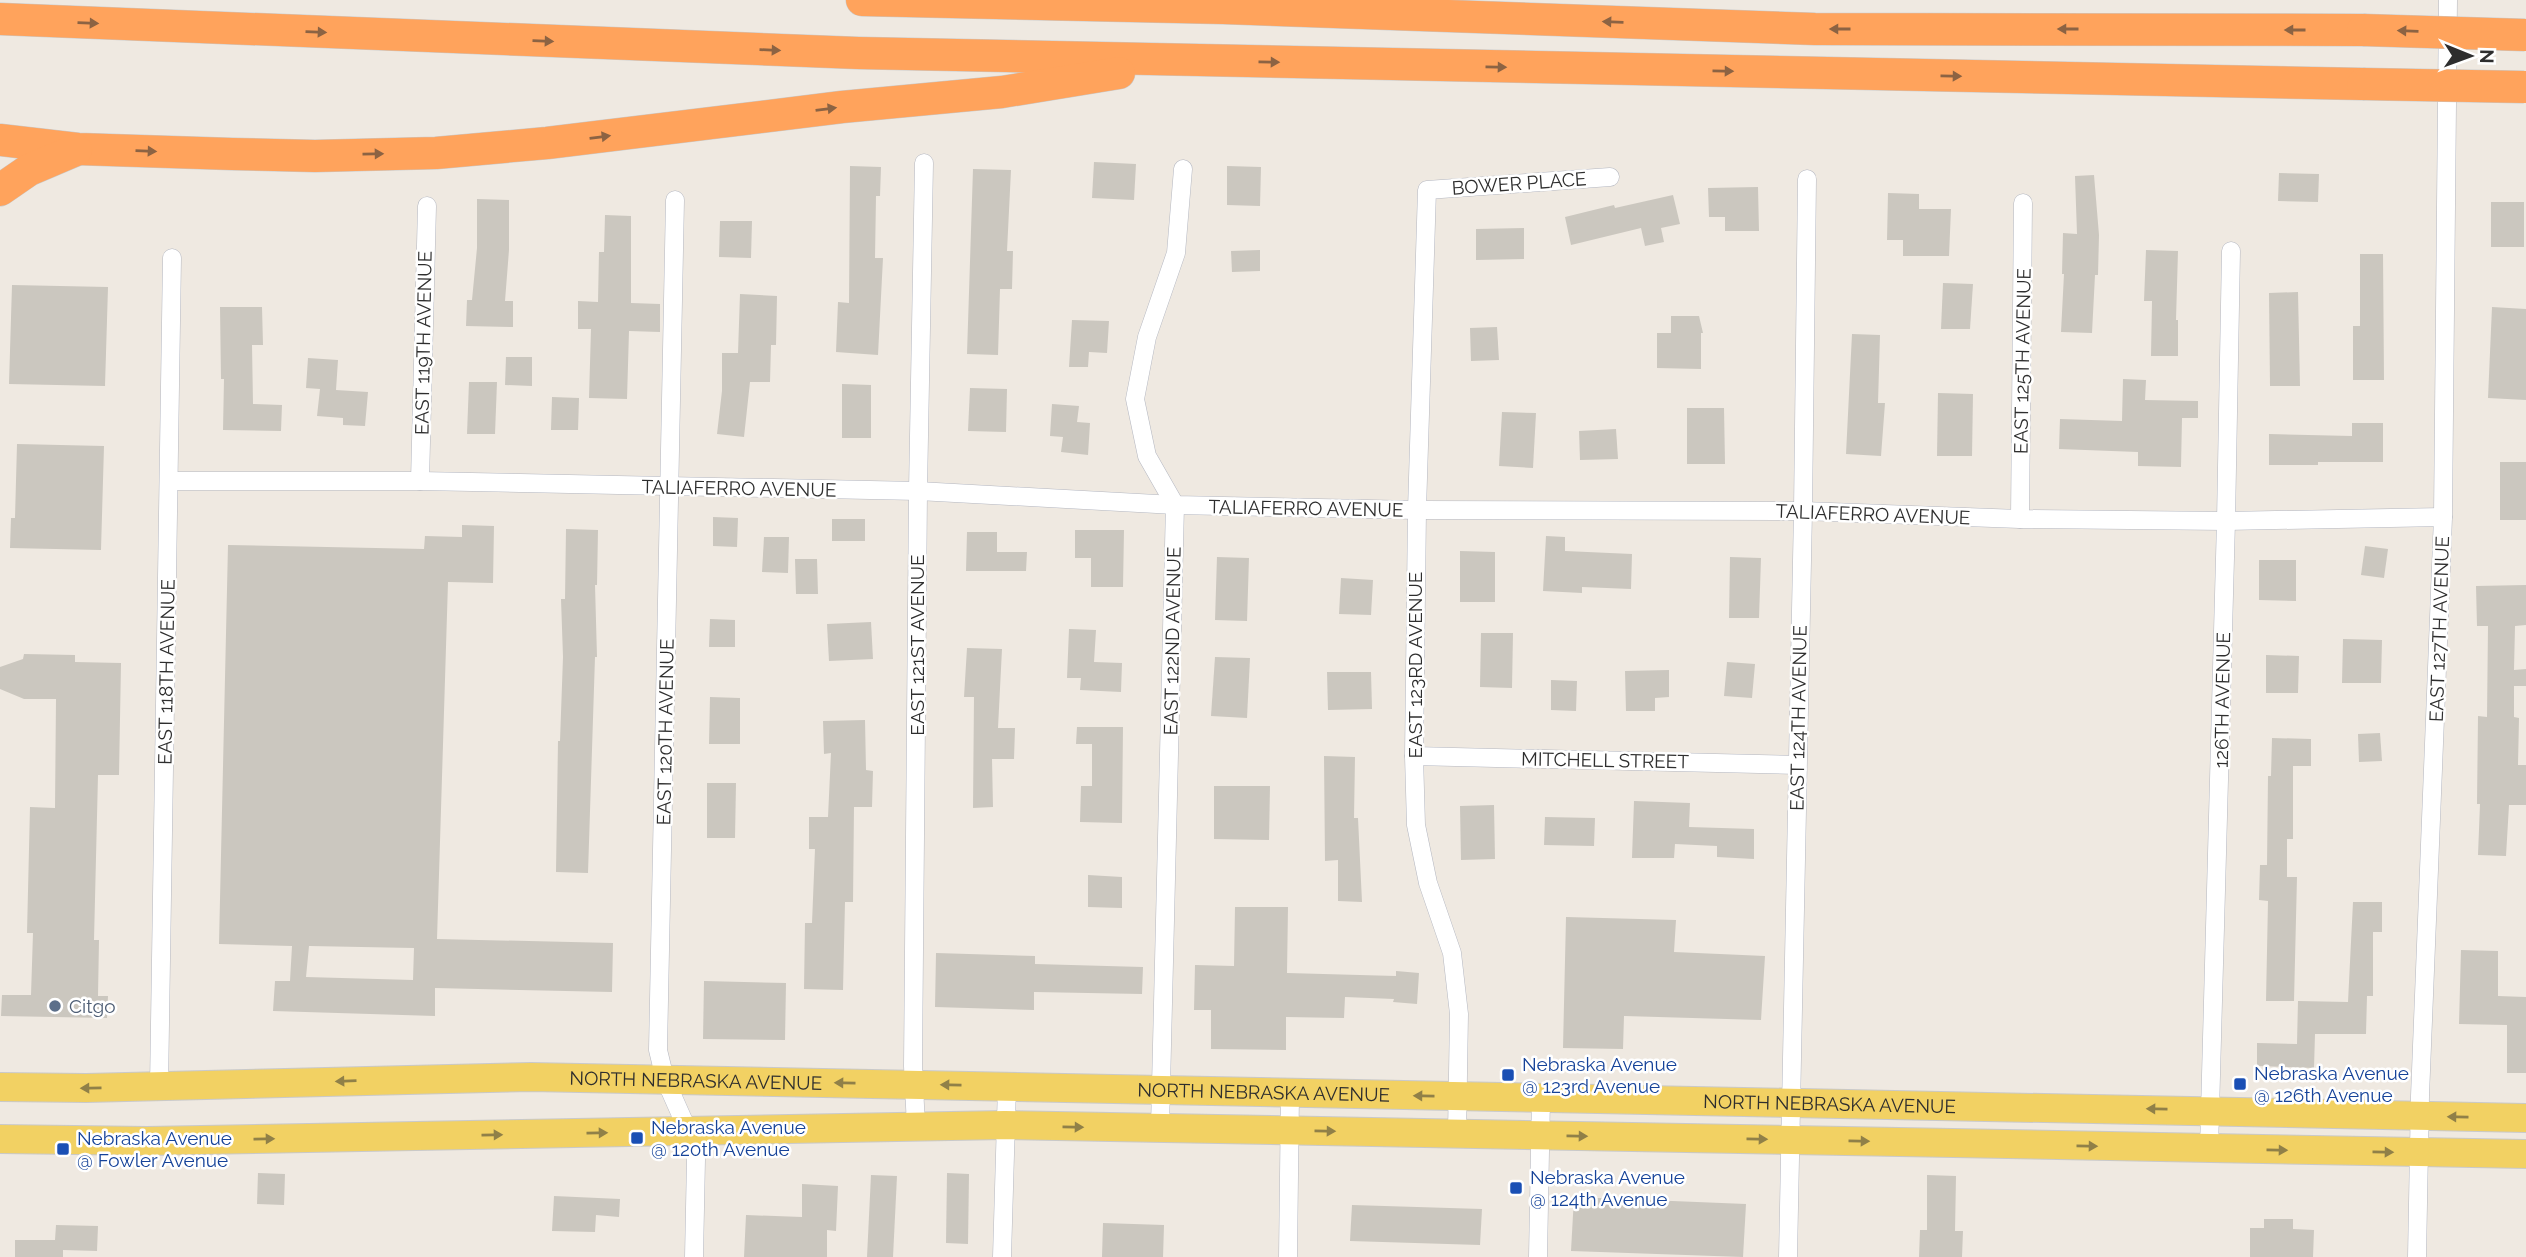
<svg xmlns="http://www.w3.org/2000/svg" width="2526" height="1257" font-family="Raleway,sans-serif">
<rect width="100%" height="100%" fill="#efe9e1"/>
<g fill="#cbc7bf" fill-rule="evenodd">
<path d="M1094 162 1136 164 1134 200 1092 198Z"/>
<path d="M850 166 881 167 880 196H876L875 258H883L878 355 836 352 838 302 849 303Z"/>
<path d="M1227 166 1261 167 1260 206 1227 205Z"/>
<path d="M973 169 1011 170 1007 251H1013L1012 289H1000L998 355 967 354Z"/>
<path d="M2279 173 2319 174 2318 202 2278 201Z"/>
<path d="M2094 175 2099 235 2098 275H2095L2092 333 2061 332 2064 274H2062L2063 233 2077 234 2075 176Z"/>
<path d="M1758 187 1759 231H1725V217H1709L1708 188Z"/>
<path d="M1888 193 1919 194V209H1951L1949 256H1903V240H1887Z"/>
<path d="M1673 195 1680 224 1661 228 1664 242 1645 246 1641 228 1571 245 1565 217 1614 205 1615 208Z"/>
<path d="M477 199 509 200V250L505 301H513V327L466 326 467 300H472L477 248Z"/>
<rect x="2491" y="202" width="33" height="45"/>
<path d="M605 215 631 216V303L660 304V332L629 331 627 399 589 398 591 329H578V301L598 302 599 252H604Z"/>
<path d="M720 221H752L751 258 719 257Z"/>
<path d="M1524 228V259L1476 260V229Z"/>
<path d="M1260 250V271L1232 272 1231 251Z"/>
<path d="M2146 250 2178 251 2176 320H2178V356H2151L2152 301H2144Z"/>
<path d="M2360 254H2383L2384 380H2353V326H2360Z"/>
<path d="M1943 283 1973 284 1970 329H1941Z"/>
<path d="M12 285 108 287 105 386 9 384Z"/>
<path d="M2298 292 2300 386H2270L2269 293Z"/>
<path d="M740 294 777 296 776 345H771L770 382H750L744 437 717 434 722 391V353H738Z"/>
<path d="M220 307H262L263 345H252L253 404 282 405 281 431 223 430 224 379H221Z"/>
<path d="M2492 307 2526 309V400L2488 398Z"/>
<path d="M1671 316H1699L1703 333H1701V369L1657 368V333H1671Z"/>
<path d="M1072 320 1109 321 1107 353 1089 352 1088 367H1069Z"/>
<path d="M1497 327 1499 360 1471 361 1470 328Z"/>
<path d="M1852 334 1880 335 1878 403H1885L1881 456 1846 454Z"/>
<path d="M506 357H532V386L505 385Z"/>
<path d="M308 358 338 360 336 390 368 392 365 426 343 425V418L317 416 320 389 306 388Z"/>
<path d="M2123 379 2146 380 2145 400 2198 401V418H2182L2181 467 2138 466V452L2059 449 2060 419 2122 421Z"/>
<path d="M469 382H497L495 434H467Z"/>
<path d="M842 384 871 385V438H842Z"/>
<path d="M970 388 1007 389 1006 432 968 431Z"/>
<path d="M1938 393 1973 394 1972 456H1937Z"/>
<path d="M552 397 579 398 578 430H551Z"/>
<path d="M1052 404 1079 406 1077 422 1090 423 1088 455 1061 452 1063 437 1050 436Z"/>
<path d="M1687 408H1724L1725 464H1687Z"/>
<path d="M1502 412 1536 413 1533 468 1499 466Z"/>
<path d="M2352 423H2383V462H2318V465H2269V434L2352 436Z"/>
<path d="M1616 429 1618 459 1580 460 1579 431Z"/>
<path d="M17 444 104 446 101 550 10 548 11 518H15Z"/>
<rect x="2500" y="462" width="26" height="58"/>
<path d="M713 517 738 518 737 547 713 546Z"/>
<rect x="832" y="519" width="33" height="22"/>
<path d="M462 525 494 526 493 583 448 582 437 939 613 943 612 992 435 988V1016L273 1011 275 981H290L292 946 219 944 228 545 424 549 425 536 462 537ZM309 946 414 948 413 980 306 977Z"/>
<path d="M566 529 598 530 597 585H595L597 657H595L588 873 556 872 558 741H560L563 657 561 599H565Z"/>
<path d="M1075 530H1124L1123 587H1091V558H1075Z"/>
<path d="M967 532H997V552H1027L1026 571H966Z"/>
<path d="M1546 536 1565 537V551L1632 554 1631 589 1582 587V593L1543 591Z"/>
<path d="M764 537H789L788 573 762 572Z"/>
<path d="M2365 546 2388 549 2384 578 2361 575Z"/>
<path d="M1460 551 1495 552V602H1460Z"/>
<path d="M1217 557 1249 558 1247 621 1215 620Z"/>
<path d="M1730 557 1761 558 1759 618H1729Z"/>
<path d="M795 559H817L818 594H796Z"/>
<path d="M2259 560H2296V601L2259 600Z"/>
<path d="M1341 578 1373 580 1371 615 1339 614Z"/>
<path d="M2526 585V625L2515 626 2514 670 2526 669V686H2514V717L2519 718 2518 765H2526V805H2509L2506 856 2478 855 2480 804H2477L2478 716 2487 717 2488 626H2477L2476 586Z"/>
<path d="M710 619 735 620V647H709Z"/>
<path d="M871 622 873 659 829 661 827 624Z"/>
<path d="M1069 629 1096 630 1094 662 1122 663 1121 692 1080 690 1081 678H1067Z"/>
<path d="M1481 633H1513L1512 688 1480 687Z"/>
<path d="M2343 639 2382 640 2381 683H2342Z"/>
<path d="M967 648 1002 649 998 728H1015L1014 759H992L993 807 973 808 974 697H964Z"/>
<path d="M24 654 75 655V662L121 663 119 775H98L94 940H99L98 996H108L107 1018 1 1016 2 995H31L33 933H27L30 807 55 808 56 699H24L0 689V667L23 659Z"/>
<path d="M2266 655 2299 656 2298 693H2266Z"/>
<path d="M1215 657 1250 658 1247 718 1211 716Z"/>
<path d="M1727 662 1755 664 1752 698 1724 696Z"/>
<path d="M1669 670V697L1655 698V711H1626L1625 671Z"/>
<path d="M1327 672H1371L1372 709 1328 710Z"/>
<path d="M1551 680 1577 681 1576 711 1551 710Z"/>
<path d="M710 697 740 698V744H709Z"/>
<path d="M865 720 866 770 873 771 872 807H854L853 902H845L843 990 804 989 805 923H812L815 849H809V817H828L831 753 824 754 823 721Z"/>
<path d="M1077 727H1123L1122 823 1080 822 1081 786H1092V744H1076Z"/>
<path d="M2380 733 2382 761 2359 762 2358 734Z"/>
<path d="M2272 738 2311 739V766H2293V839H2287V877H2297L2294 1001H2266L2268 901 2259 900 2260 865H2267L2268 776H2271Z"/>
<path d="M1324 756 1355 757 1354 818H1358L1362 902 1338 901V860L1325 861Z"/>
<path d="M707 783H736L735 838H707Z"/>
<path d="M1214 786H1270L1269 840 1214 839Z"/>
<path d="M1634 801 1690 803 1689 827 1754 829V859L1717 857V846L1675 844 1674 858H1632Z"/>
<path d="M1494 805 1495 859 1461 860 1460 806Z"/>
<path d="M1545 817 1595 818 1594 846 1544 845Z"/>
<path d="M1088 875 1122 877V908L1088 907Z"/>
<path d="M2353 902H2382V932H2373V996H2367L2366 1034H2315L2314 1068 2257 1066V1043L2297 1044 2298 1001 2348 1002Z"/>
<path d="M1235 907H1288L1287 973 1396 976V971L1419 973 1417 1004 1393 1002 1394 999 1345 997 1344 1018 1286 1017V1050L1211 1049V1010H1194L1195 965 1234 966Z"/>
<path d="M1566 917 1676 920 1674 952 1765 956 1761 1020 1624 1016 1623 1049 1563 1048Z"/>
<path d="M2461 950 2498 951V996L2526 997V1073H2507V1025L2459 1024Z"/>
<path d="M936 953 1035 956V964L1143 967 1142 994 1034 992V1010L935 1007Z"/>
<path d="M704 981 786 983 785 1040 703 1039Z"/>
<path d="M258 1173 285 1174 284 1205 257 1204Z"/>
<path d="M947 1173 969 1174 968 1244 946 1243Z"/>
<path d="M871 1175 897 1176 893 1257H867Z"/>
<path d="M1927 1175 1956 1176 1955 1231H1963L1962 1257H1919L1920 1230H1927Z"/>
<path d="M802 1184 838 1186 836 1231 827 1230V1257H744L746 1215 802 1217Z"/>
<path d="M554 1196 620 1199 619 1217 596 1215 595 1232 552 1231Z"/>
<path d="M1574 1197 1746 1204 1743 1257 1571 1251Z"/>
<path d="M1352 1205 1482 1209 1480 1245 1350 1241Z"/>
<path d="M2264 1219H2293V1229L2314 1230 2313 1257H2250V1228H2264Z"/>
<path d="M1103 1223 1164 1225 1163 1257H1102Z"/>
<path d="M56 1225 98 1226 97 1251 63 1250V1257H15V1240H55Z"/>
</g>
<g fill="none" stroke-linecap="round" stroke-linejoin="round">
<g stroke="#b4b7c1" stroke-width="19">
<g id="minor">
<path d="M675 200 658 1050 665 1079 688 1131 696 1159 694 1257"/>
<path d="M169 481H420L918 491 1175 505 1417 510 1803 511 2020 519 2226 521 2443 517"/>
<path d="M420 481 427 206"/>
<path d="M2020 519 2023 203"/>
<path d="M1414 756 1797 765"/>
<path d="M159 1087 172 258"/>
<path d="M916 1126 913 1066 918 491 924 163"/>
<path d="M1160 1128 1175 505 1147 456 1135 399 1147 337 1176 253 1183 169"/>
<path d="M1457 1134 1459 1014 1452 953 1428 883 1416 825 1414 756 1417 510 1427 190 1610 177"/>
<path d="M2209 1149 2226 521 2231 251"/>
<path d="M1002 1257 1007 1086"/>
<path d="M1288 1257 1290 1094"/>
<path d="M1538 1257 1541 1098"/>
<path d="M1788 1257 1803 511 1807 179"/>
<path d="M2417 1257 2420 1096 2443 517 2448 0"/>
</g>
</g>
<g stroke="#c9c9c9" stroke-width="30">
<g id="primary">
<path id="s1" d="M0 1087 86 1088 531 1077 2526 1118"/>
<path d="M0 1139 147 1141 1005 1125 2526 1154"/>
</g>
</g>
<g stroke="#c9c9c9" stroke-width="33">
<g id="motorway">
<path d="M862 0 1223 8 1815 29 2363 30"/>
<path d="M0 19 858 53 2363 84"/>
<path d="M0 140 78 149 232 154 315 156 436 153 547 143 842 107 1002 92 1119 73"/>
<path d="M0 190 29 170 76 150"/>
</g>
</g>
<use href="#minor" stroke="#fff" stroke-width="18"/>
<use href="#primary" stroke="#f2d163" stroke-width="28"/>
<use href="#motorway" stroke="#ffa35c" stroke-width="32"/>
<g stroke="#c9c9c9" stroke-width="33" stroke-linecap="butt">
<g id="motorway-bridge">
<path d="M2363 30 2525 35"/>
<path d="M2363 84 2524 87"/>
</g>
</g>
<use href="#motorway-bridge" stroke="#ffa35c" stroke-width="32"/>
</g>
<defs><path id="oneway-solid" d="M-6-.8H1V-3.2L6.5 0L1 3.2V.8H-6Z" transform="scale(1.75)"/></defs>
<g fill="#8c6343">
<use href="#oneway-solid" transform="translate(1613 22) rotate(-178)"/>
<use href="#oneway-solid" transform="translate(88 23) rotate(2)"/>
<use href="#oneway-solid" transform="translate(1840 29) rotate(-180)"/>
<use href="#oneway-solid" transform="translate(2068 29) rotate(-180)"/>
<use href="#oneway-solid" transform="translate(2295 30) rotate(-180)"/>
<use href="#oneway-solid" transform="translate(2408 31) rotate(-178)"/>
<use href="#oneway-solid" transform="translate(316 32) rotate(2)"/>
<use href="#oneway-solid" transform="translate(543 41) rotate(2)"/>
<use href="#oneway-solid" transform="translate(770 50) rotate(2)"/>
<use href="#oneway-solid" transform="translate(1269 62) rotate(1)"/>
<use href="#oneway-solid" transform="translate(1496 67) rotate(1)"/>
<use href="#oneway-solid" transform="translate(1723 71) rotate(1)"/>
<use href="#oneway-solid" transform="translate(1951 76) rotate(1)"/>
<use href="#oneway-solid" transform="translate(826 109) rotate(-7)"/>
<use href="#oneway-solid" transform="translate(600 137) rotate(-7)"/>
<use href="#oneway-solid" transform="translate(146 151) rotate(2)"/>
<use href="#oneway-solid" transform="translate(373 154) rotate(-1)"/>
</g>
<g fill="#908048">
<use href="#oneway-solid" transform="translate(346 1081) rotate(178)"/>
<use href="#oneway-solid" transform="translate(845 1083) rotate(-179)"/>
<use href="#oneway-solid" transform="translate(951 1085) rotate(-179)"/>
<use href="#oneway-solid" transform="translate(91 1088) rotate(179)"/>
<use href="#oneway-solid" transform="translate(1424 1096) rotate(-179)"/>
<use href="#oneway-solid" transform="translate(2157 1109) rotate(-179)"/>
<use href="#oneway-solid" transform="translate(2458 1117) rotate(-179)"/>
<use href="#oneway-solid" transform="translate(1073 1127) rotate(1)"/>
<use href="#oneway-solid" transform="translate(1325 1131) rotate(1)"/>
<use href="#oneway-solid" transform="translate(597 1133) rotate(-1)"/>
<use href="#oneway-solid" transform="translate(492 1135) rotate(-1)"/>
<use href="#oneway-solid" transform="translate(1577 1136) rotate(1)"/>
<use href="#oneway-solid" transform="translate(264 1139) rotate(-1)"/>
<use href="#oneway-solid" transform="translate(1757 1139) rotate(1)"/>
<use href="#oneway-solid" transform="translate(1859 1141) rotate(1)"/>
<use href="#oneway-solid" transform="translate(2087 1146) rotate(1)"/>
<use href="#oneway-solid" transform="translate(2277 1150) rotate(1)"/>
<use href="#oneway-solid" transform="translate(2383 1152) rotate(1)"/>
</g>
<circle fill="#5c6f8a" stroke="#fff" stroke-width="2.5" cx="55" cy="1006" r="7"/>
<g fill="#1a4fb4" stroke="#fff" stroke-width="2.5">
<rect x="1501" y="1068" width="14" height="14" rx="3.5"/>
<rect x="2233" y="1077" width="14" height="14" rx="3.5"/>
<rect x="630" y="1131" width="14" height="14" rx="3.5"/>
<rect x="56" y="1142" width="14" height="14" rx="3.5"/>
<rect x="1509" y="1181" width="14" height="14" rx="3.5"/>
</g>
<g text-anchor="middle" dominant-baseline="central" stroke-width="5" stroke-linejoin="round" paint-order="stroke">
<g font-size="19" fill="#2e2e2e" stroke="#fff">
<text transform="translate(1519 183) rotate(-4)">BOWER PLACE</text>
<text transform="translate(423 343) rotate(-89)">EAST 119TH AVENUE</text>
<text transform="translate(2022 361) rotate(-89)">EAST 125TH AVENUE</text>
<text transform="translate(739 488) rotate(1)">TALIAFERRO AVENUE</text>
<text transform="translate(1306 508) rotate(1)">TALIAFERRO AVENUE</text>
<text transform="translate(1873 514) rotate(2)">TALIAFERRO AVENUE</text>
<text transform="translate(2439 629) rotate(-88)">EAST 127TH AVENUE</text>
<text transform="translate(1172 641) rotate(-89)">EAST 122ND AVENUE</text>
<text transform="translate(917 645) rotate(-90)">EAST 121ST AVENUE</text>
<text transform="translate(1415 665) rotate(-90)">EAST 123RD AVENUE</text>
<text transform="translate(166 672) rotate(-89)">EAST 118TH AVENUE</text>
<text transform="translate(2222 700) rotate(-89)">126TH AVENUE</text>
<text transform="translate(1798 718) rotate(-89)">EAST 124TH AVENUE</text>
<text transform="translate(665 732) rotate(-89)">EAST 120TH AVENUE</text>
<text transform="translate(1605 760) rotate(1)">MITCHELL STREET</text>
<text stroke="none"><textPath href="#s1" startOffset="696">NORTH NEBRASKA AVENUE</textPath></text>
<text stroke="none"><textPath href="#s1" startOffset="1264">NORTH NEBRASKA AVENUE</textPath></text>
<text stroke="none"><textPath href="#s1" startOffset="1830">NORTH NEBRASKA AVENUE</textPath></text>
</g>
<g font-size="19" fill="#4e5e75" stroke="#fff" text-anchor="start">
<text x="69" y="1006">Citgo</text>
</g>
<g font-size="19" fill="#164399" stroke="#fff" text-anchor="start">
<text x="1522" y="1064">Nebraska Avenue<tspan x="1522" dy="22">@ 123rd Avenue</tspan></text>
<text x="2254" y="1073">Nebraska Avenue<tspan x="2254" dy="22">@ 126th Avenue</tspan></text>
<text x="651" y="1127">Nebraska Avenue<tspan x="651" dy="22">@ 120th Avenue</tspan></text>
<text x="77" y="1138">Nebraska Avenue<tspan x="77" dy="22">@ Fowler Avenue</tspan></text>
<text x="1530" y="1177">Nebraska Avenue<tspan x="1530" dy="22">@ 124th Avenue</tspan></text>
</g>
</g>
<g transform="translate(2470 56) rotate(91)" stroke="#ffffff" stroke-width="5" paint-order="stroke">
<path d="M0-5L12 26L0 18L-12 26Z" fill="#2e2e2e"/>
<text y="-10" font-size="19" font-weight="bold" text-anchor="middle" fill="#2e2e2e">N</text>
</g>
</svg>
